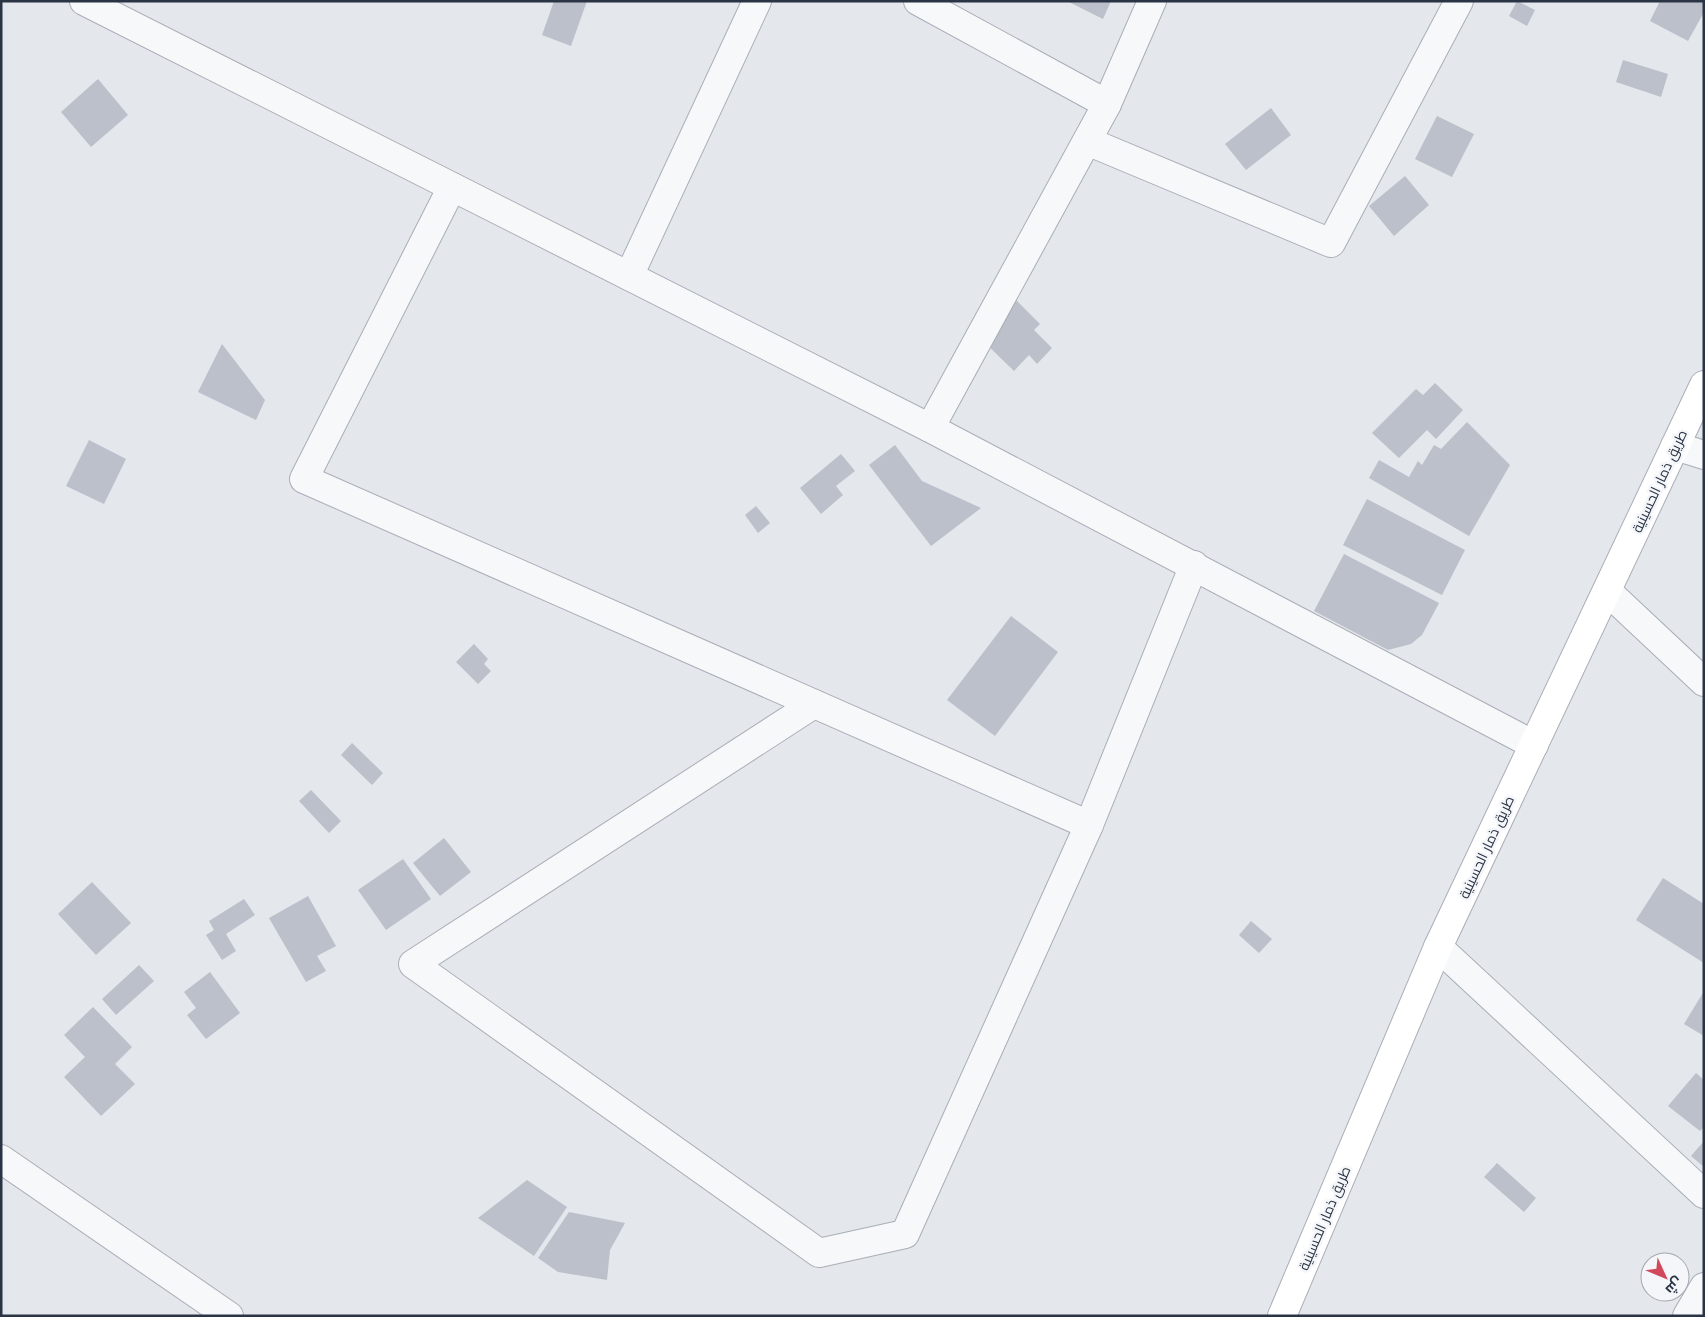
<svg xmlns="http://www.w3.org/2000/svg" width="1705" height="1317" font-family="'Open Sans',Cairo,sans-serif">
<rect width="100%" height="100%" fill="#e4e7ec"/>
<g fill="#bbc0ca">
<path d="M554 1H587L571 46 542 35Z"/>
<path d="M1067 1H1111L1103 19Z"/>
<path d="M1517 1 1535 10 1527 26 1509 16Z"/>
<path d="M1660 1H1704V12L1688 41 1650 21Z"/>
<path d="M1623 60 1668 74 1661 97 1616 82Z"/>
<path d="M98 79 128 115 91 147 61 112Z"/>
<path d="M1271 108 1291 135 1246 170 1225 144Z"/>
<path d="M1437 116 1474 134 1452 177 1415 159Z"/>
<path d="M1405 176 1429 205 1394 236 1369 206Z"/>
<path d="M1016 300 1040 324 1034 330 1052 348 1037 364 1029 355 1014 371 979 337Z"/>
<path d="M222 344 265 400 256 420 198 392Z"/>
<path d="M1435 383 1463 410 1436 439 1427 430 1399 458 1372 433 1416 389 1423 395Z"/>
<path d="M1467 422 1510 465 1469 536 1369 478 1379 460 1409 477 1418 461 1422 465 1434 445 1441 449Z"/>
<path d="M89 440 126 459 104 504 66 486Z"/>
<path d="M895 445 922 481 981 508 931 546 869 465Z"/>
<path d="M841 454 855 471 836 486 843 495 821 514 800 488Z"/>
<path d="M1367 499 1465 550 1442 595 1343 545Z"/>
<path d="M756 506 770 523 758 533 745 515Z"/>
<path d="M1344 554 1439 603 1422 635 1411 644 1388 650 1314 611Z"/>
<path d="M1011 616 1058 652 995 736 947 700Z"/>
<path d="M474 644 488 659 484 664 491 671 478 684 456 662Z"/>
<path d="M352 743 383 773 372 785 341 755Z"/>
<path d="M311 790 341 821 329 833 299 801Z"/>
<path d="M444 838 471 872 440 896 413 863Z"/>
<path d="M403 859 431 899 386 930 358 890Z"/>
<path d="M1663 878 1704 904V963L1636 920Z"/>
<path d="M92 882 131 923 96 955 58 914Z"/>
<path d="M308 896 336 946 317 956 326 971 306 982 269 918Z"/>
<path d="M244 899 255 915 226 934 236 951 222 960 206 935 214 930 209 921Z"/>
<path d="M1251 921 1272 939 1259 953 1239 935Z"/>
<path d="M139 965 154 981 116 1015 102 999Z"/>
<path d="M210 972 240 1013 206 1039 187 1015 196 1008 184 992Z"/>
<path d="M1704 991V1036L1684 1024Z"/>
<path d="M93 1007 132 1047 115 1064 135 1084 101 1116 64 1077 85 1057 64 1035Z"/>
<path d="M1696 1073 1704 1080V1127L1700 1131 1668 1106Z"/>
<path d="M1704 1141V1167L1691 1156Z"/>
<path d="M1497 1163 1536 1198 1524 1212 1484 1177Z"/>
<path d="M527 1180 567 1207 534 1256 478 1218Z"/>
<path d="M569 1212 625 1223 610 1250 607 1280 558 1272 538 1258Z"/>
</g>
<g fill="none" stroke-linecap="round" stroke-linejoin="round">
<g stroke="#a9aeb7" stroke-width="30">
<g id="minor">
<path d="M84 1 930 428 1534 745"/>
<path d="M918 1 1107 104"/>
<path d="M1087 141 1331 243 1459 1"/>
<path d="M452 187 304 479 1089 825 1194 565"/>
<path d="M629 276 757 1"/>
<path d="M930 428 1107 104 1152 1"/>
<path d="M1675 446 1704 455"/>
<path d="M1607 591 1704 682"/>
<path d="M814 704 413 964 819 1253 905 1234 1089 825"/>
<path d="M1438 947 1704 1194"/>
<path d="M1687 1316 1704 1287"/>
</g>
</g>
<g stroke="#a9aeb7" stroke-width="30">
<path id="tertiary" d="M1 1159 229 1316"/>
</g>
<g stroke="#a9aeb7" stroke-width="30">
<path id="secondary" d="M1282 1316 1438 947 1704 385"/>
</g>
<use href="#minor" stroke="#f7f8fa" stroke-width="28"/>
<use href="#tertiary" stroke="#f7f8fa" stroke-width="28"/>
<use href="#secondary" stroke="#fff" stroke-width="28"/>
</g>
<g text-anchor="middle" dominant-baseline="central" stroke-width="5" stroke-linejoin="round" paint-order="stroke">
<g font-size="14" fill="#2b3445" stroke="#f4f6f9">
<text transform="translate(1659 481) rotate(-65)">طريق ذمار الحسينية</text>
<text transform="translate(1486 847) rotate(-65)">طريق ذمار الحسينية</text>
<text transform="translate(1324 1218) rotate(-67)">طريق ذمار الحسينية</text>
</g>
</g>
<rect width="1705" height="1317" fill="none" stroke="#2b3445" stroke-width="5"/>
<g transform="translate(1665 1277) rotate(134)"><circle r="24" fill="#f4f6f9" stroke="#a4a8b1"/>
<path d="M0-4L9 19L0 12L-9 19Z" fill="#d1495b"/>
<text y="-8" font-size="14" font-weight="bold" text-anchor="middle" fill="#2b3445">ش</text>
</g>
</svg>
